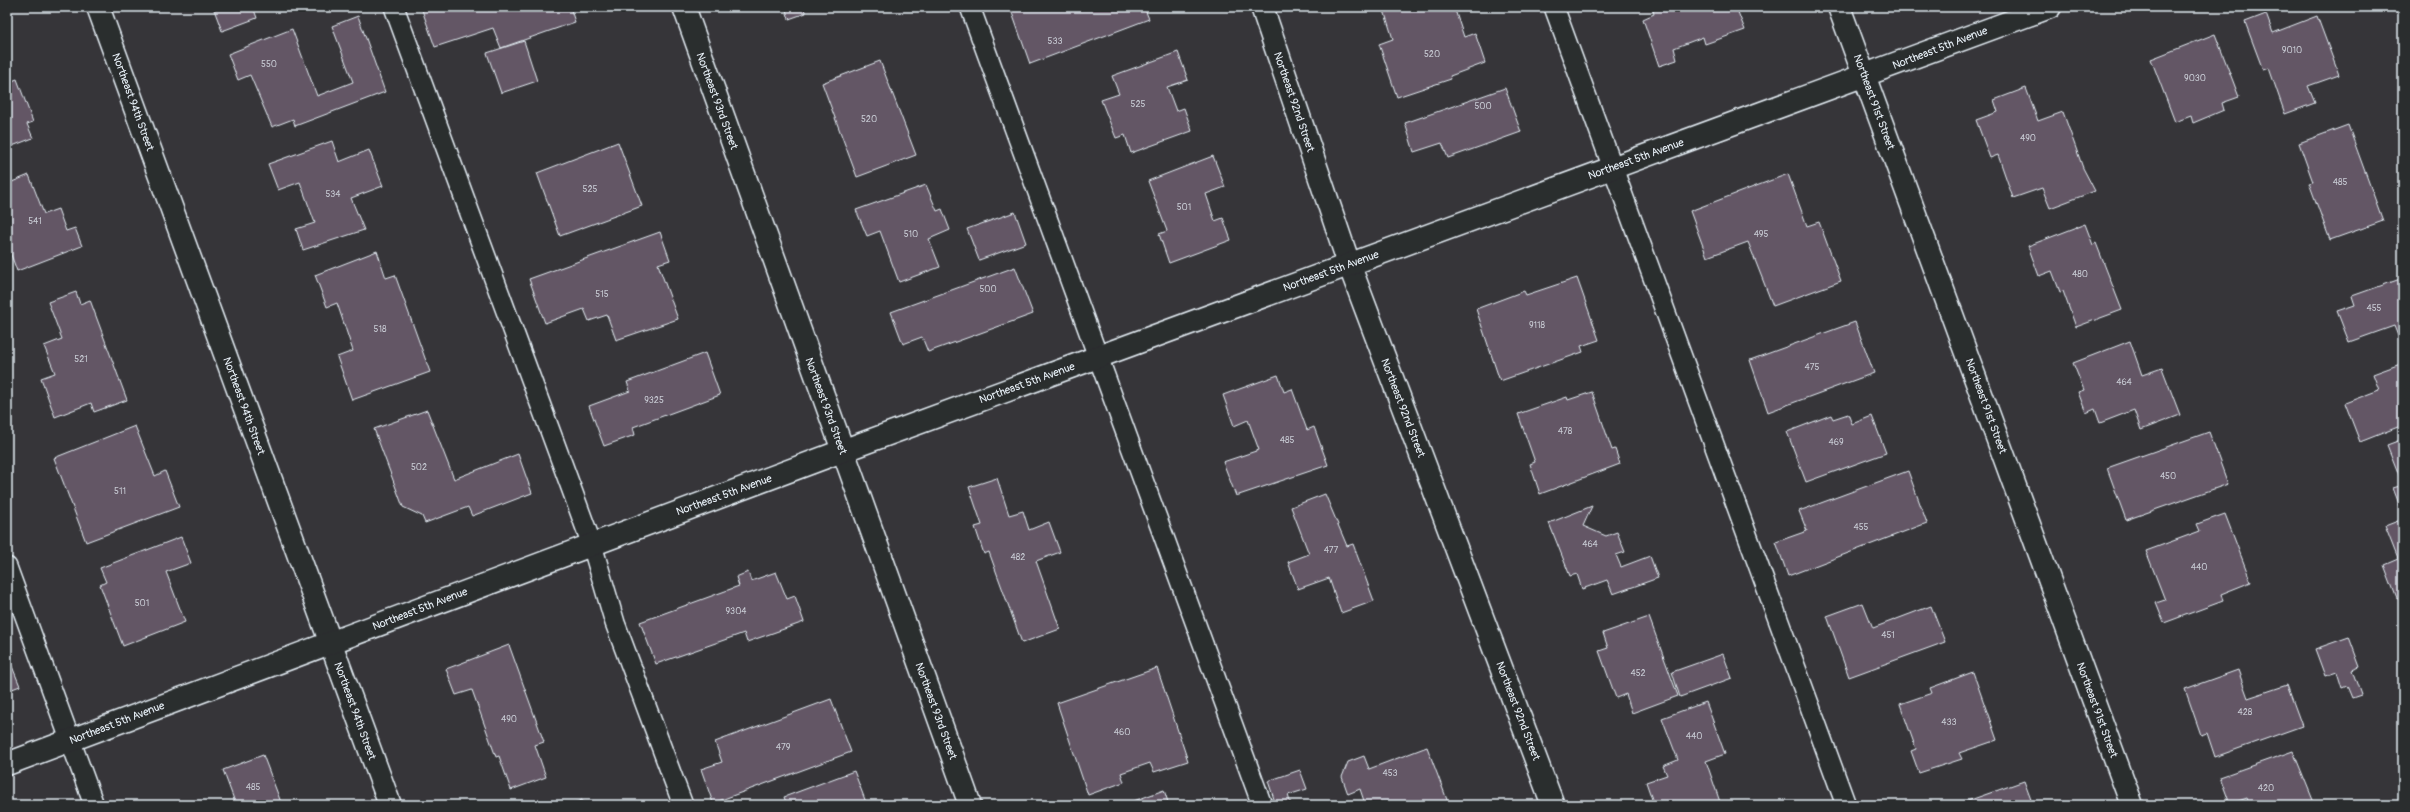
<svg xmlns="http://www.w3.org/2000/svg" width="2410" height="812" font-family="Pangolin,sans-serif">
<rect width="100%" height="100%" fill="#363539"/>
<filter id="ink" filterUnits="userSpaceOnUse"><feTurbulence type="fractalNoise" baseFrequency=".025" numOctaves="2"/><feDisplacementMap in="SourceGraphic" scale="8" xChannelSelector="R" yChannelSelector="G"/><feConvolveMatrix kernelMatrix="1 2 1 2 8 2 1 2 1" color-interpolation-filters="sRGB"/></filter>
<g filter="url(#ink)">
<g fill="#645765" stroke="#e8f1f8">
<path d="M213 7H253L257 18 222 31Z"/>
<path d="M421 7H570L575 22 501 48 493 28 435 47Z"/>
<path d="M785 7H805L803 8 806 13 789 19Z"/>
<path d="M1010 7H1144L1149 19 1030 64Z"/>
<path d="M1383 7H1454L1464 37 1475 33 1485 63 1450 76 1451 79 1397 97 1379 44 1393 39Z"/>
<path d="M1652 7H1736L1745 30 1705 44 1703 37 1674 48 1677 60 1659 66 1643 19 1654 14Z"/>
<path d="M2266 14 2273 33 2317 16 2339 75 2308 86 2315 103 2285 114 2269 68 2263 70 2245 22Z"/>
<path d="M358 16 385 92 295 126 293 119 272 127 250 75 238 80 228 54 292 29 317 96 353 82 332 26Z"/>
<path d="M2215 34 2239 97 2222 103 2224 110 2193 123 2191 116 2175 122 2151 59Z"/>
<path d="M524 41 537 81 501 93 487 53Z"/>
<path d="M1178 52 1188 80 1167 87 1176 111 1184 108 1192 131 1131 153 1125 135 1116 138 1101 100 1119 94 1112 76Z"/>
<path d="M880 61 916 155 857 177 822 83Z"/>
<path d="M17 79 33 122 27 124 33 138 7 148V83Z"/>
<path d="M1505 88 1521 132 1448 158 1442 143 1414 152 1405 123Z"/>
<path d="M2026 88 2038 121 2063 112 2083 168 2095 191 2050 208 2042 188 2013 198 1998 155 1990 158 1976 120 1998 112 1994 100Z"/>
<path d="M2348 125 2383 221 2330 240 2309 183 2313 182 2299 143Z"/>
<path d="M332 141 339 162 369 150 383 186 351 198 364 230 303 250 296 229 315 223 300 182 278 190 268 164Z"/>
<path d="M618 142 642 206 560 236 537 173Z"/>
<path d="M1213 156 1225 187 1206 194 1215 221 1223 218 1231 240 1169 263 1159 234 1167 231 1148 181Z"/>
<path d="M1788 174 1807 226 1819 222 1841 281 1773 306 1748 242 1707 257 1690 211Z"/>
<path d="M29 175 44 214 58 209 66 231 75 228 82 246 17 271 7 244V184Z"/>
<path d="M926 185 937 211 942 209 950 230 929 239 940 267 899 282 880 231 867 236 856 210Z"/>
<path d="M1015 212 1026 243 979 260 967 229Z"/>
<path d="M2085 224 2093 245 2096 243 2122 310 2076 327 2063 291 2060 292 2052 271 2039 276 2028 246Z"/>
<path d="M660 232 670 260 658 264 678 319 616 340 607 315 589 321 584 309 545 323 529 279Z"/>
<path d="M377 251 386 278 395 275 430 372 352 400 337 357 353 351 337 303 327 307 315 275Z"/>
<path d="M1015 267 1033 314 928 352 922 337 903 344 891 312Z"/>
<path d="M1577 278 1599 340 1581 346 1583 352 1500 381 1476 309 1524 291 1526 295Z"/>
<path d="M2403 278V339L2400 341 2394 326 2349 342 2337 311 2355 305 2352 296Z"/>
<path d="M76 292 80 304 90 300 127 400 94 412 91 403 55 417 41 378 55 373 44 346 62 339 48 302Z"/>
<path d="M1855 322 1874 373 1768 412 1750 360Z"/>
<path d="M2130 341 2142 375 2162 368 2180 415 2141 430 2134 410 2100 423 2095 409 2086 413 2078 392 2084 390 2073 363Z"/>
<path d="M705 353 720 395 633 427 635 435 604 446 589 406 630 391 627 382Z"/>
<path d="M2403 363V425L2360 442 2345 403 2379 390 2373 374Z"/>
<path d="M1278 375 1284 392 1292 389 1307 430 1314 427 1328 465 1236 496 1223 462 1259 450 1248 420 1234 426 1223 395Z"/>
<path d="M1592 392 1612 450 1615 449 1620 464 1540 494 1530 464 1535 462 1518 414 1567 397 1568 400Z"/>
<path d="M427 410 454 479 518 454 532 493 472 516 468 507 425 523 422 516 403 507 374 429Z"/>
<path d="M1848 414 1852 424 1872 416 1886 453 1806 482 1787 432 1831 415 1833 419Z"/>
<path d="M135 426 155 476 165 471 179 507 86 542 54 458Z"/>
<path d="M2209 432 2228 484 2126 520 2107 468Z"/>
<path d="M2403 439V508L2401 509 2393 488 2403 485 2387 445Z"/>
<path d="M1908 471 1927 523 1788 576 1776 542 1807 531 1799 511Z"/>
<path d="M997 478 1009 515 1023 511 1029 530 1049 522 1060 552 1036 561 1060 629 1022 643 989 552 984 554 975 527 982 525 969 487Z"/>
<path d="M1325 494 1347 546 1353 544 1374 601 1341 613 1329 578 1298 589 1288 562 1309 554 1291 507Z"/>
<path d="M1592 506 1583 526 1606 536 1617 532 1625 552 1616 555 1621 567 1650 556 1658 578 1613 594 1607 580 1582 589 1577 574 1570 576 1549 523Z"/>
<path d="M2225 514 2251 582 2221 594 2223 601 2164 623 2156 603 2165 600 2146 551 2200 531 2197 524Z"/>
<path d="M2403 519V597L2397 599 2384 565 2398 559 2385 526Z"/>
<path d="M181 537 191 563 166 572 185 622 123 646 100 585 106 582 100 568Z"/>
<path d="M748 572 751 581 776 572 787 599 795 596 804 622 747 642 744 633 656 664 640 622 739 586 736 577Z"/>
<path d="M1863 603 1873 628 1931 606 1945 642 1849 677 1827 616Z"/>
<path d="M1649 617 1678 696 1632 713 1626 694 1616 698 1599 651 1608 648 1603 633Z"/>
<path d="M2349 637 2360 667 2352 670 2361 695 2352 698 2347 686 2342 688 2337 672 2325 676 2315 649Z"/>
<path d="M509 645 544 742 535 745 546 777 511 790 499 756 496 757 472 690 456 695 446 669Z"/>
<path d="M7 654 20 686 7 691Z"/>
<path d="M1723 654 1732 678 1680 697 1672 672Z"/>
<path d="M1157 668 1188 761 1154 772 1150 763 1121 773 1124 782 1088 795 1057 703Z"/>
<path d="M2238 670 2248 698 2287 685 2302 726 2215 757 2207 733 2201 735 2185 689Z"/>
<path d="M1973 672 1997 740 1959 753 1962 759 1919 773 1911 751 1916 749 1900 704 1932 693 1930 688Z"/>
<path d="M831 699 851 752 713 803 701 769 722 762 715 742Z"/>
<path d="M1706 702 1725 754 1706 761 1721 805H1654L1646 782 1667 775 1663 766 1678 760 1662 718Z"/>
<path d="M1427 747 1449 805H1355L1364 801 1360 789 1348 794 1342 777 1348 762 1364 756 1369 769Z"/>
<path d="M2293 751 2315 805H2250L2247 798 2230 804 2220 777Z"/>
<path d="M263 755 282 805H236L223 770Z"/>
<path d="M1300 770 1307 789 1288 795 1291 805H1276L1268 781Z"/>
<path d="M854 771 867 805H787L784 797Z"/>
<path d="M2024 781 2033 805H1959V804Z"/>
<path d="M1164 790 1169 805H1123Z"/>
<path d="M582 800 584 805H568Z"/>
</g>
<g fill="none" stroke-linecap="round" stroke-linejoin="round">
<g stroke="#e8f1f8" stroke-width="22">
<g id="service">
<path d="M394 7 573 493 592 545 615 623 683 805"/>
<path d="M970 7 1262 805"/>
<path d="M1554 7 1846 805"/>
<path d="M7 567 94 805"/>
</g>
</g>
<g stroke="#e8f1f8" stroke-width="25">
<g id="minor">
<path d="M98 7 390 805"/>
<path d="M684 7 970 805"/>
<path d="M1262 7 1349 264 1553 805"/>
<path d="M1839 7 2132 805"/>
<path d="M7 764 842 451 2050 7"/>
</g>
</g>
<use href="#service" stroke="#2a2d2e" stroke-width="19"/>
<use href="#minor" stroke="#2a2d2e" stroke-width="22"/>
</g>
</g>
<g text-anchor="middle" dominant-baseline="central" stroke-width="4" stroke-linejoin="round" paint-order="stroke">
<g font-size="9" fill="#c7cad3">
<text x="1055" y="41">533</text>
<text x="2292" y="50">9010</text>
<text x="1432" y="54">520</text>
<text x="269" y="64">550</text>
<text x="2195" y="78">9030</text>
<text x="1138" y="104">525</text>
<text x="1483" y="106">500</text>
<text x="869" y="119">520</text>
<text x="2028" y="138">490</text>
<text x="2340" y="182">485</text>
<text x="590" y="189">525</text>
<text x="333" y="194">534</text>
<text x="1184" y="207">501</text>
<text x="35" y="221">541</text>
<text x="911" y="234">510</text>
<text x="1761" y="234">495</text>
<text x="2080" y="274">480</text>
<text x="988" y="289">500</text>
<text x="602" y="294">515</text>
<text x="2374" y="308">455</text>
<text x="1537" y="325">9118</text>
<text x="380" y="329">518</text>
<text x="81" y="359">521</text>
<text x="1812" y="367">475</text>
<text x="2124" y="382">464</text>
<text x="654" y="400">9325</text>
<text x="1565" y="431">478</text>
<text x="1287" y="440">485</text>
<text x="1836" y="442">469</text>
<text x="419" y="467">502</text>
<text x="2168" y="476">450</text>
<text x="120" y="491">511</text>
<text x="1861" y="527">455</text>
<text x="1590" y="544">464</text>
<text x="1331" y="550">477</text>
<text x="1018" y="557">482</text>
<text x="2199" y="567">440</text>
<text x="142" y="603">501</text>
<text x="736" y="611">9304</text>
<text x="1888" y="635">451</text>
<text x="1638" y="673">452</text>
<text x="2245" y="712">428</text>
<text x="509" y="719">490</text>
<text x="1949" y="722">433</text>
<text x="1122" y="732">460</text>
<text x="1694" y="736">440</text>
<text x="783" y="747">479</text>
<text x="1390" y="773">453</text>
<text x="253" y="787">485</text>
<text x="2266" y="788">420</text>
</g>
<g font-size="11" fill="#e8f1f8" stroke="#2a2d2e">
<text transform="translate(1940 48) rotate(-21)">Northeast 5th Avenue</text>
<text transform="translate(717 101) rotate(70)">Northeast 93rd Street</text>
<text transform="translate(133 102) rotate(70)">Northeast 94th Street</text>
<text transform="translate(1294 102) rotate(71)">Northeast 92nd Street</text>
<text transform="translate(1874 102) rotate(70)">Northeast 91st Street</text>
<text transform="translate(1636 159) rotate(-20)">Northeast 5th Avenue</text>
<text transform="translate(1331 271) rotate(-20)">Northeast 5th Avenue</text>
<text transform="translate(1027 383) rotate(-20)">Northeast 5th Avenue</text>
<text transform="translate(244 406) rotate(70)">Northeast 94th Street</text>
<text transform="translate(826 406) rotate(70)">Northeast 93rd Street</text>
<text transform="translate(1986 406) rotate(70)">Northeast 91st Street</text>
<text transform="translate(1403 408) rotate(69)">Northeast 92nd Street</text>
<text transform="translate(724 495) rotate(-20)">Northeast 5th Avenue</text>
<text transform="translate(420 609) rotate(-21)">Northeast 5th Avenue</text>
<text transform="translate(2097 710) rotate(70)">Northeast 91st Street</text>
<text transform="translate(355 711) rotate(70)">Northeast 94th Street</text>
<text transform="translate(936 711) rotate(70)">Northeast 93rd Street</text>
<text transform="translate(1518 711) rotate(69)">Northeast 92nd Street</text>
<text transform="translate(117 723) rotate(-21)">Northeast 5th Avenue</text>
</g>
</g>
<rect width="2410" height="812" fill="none" stroke="#2a2d2e" stroke-width="24"/>
<rect x="12" y="12" width="2386" height="788" fill="none" stroke="#e8f1f8" stroke-width="1.5" filter="url(#ink)"/>
</svg>
